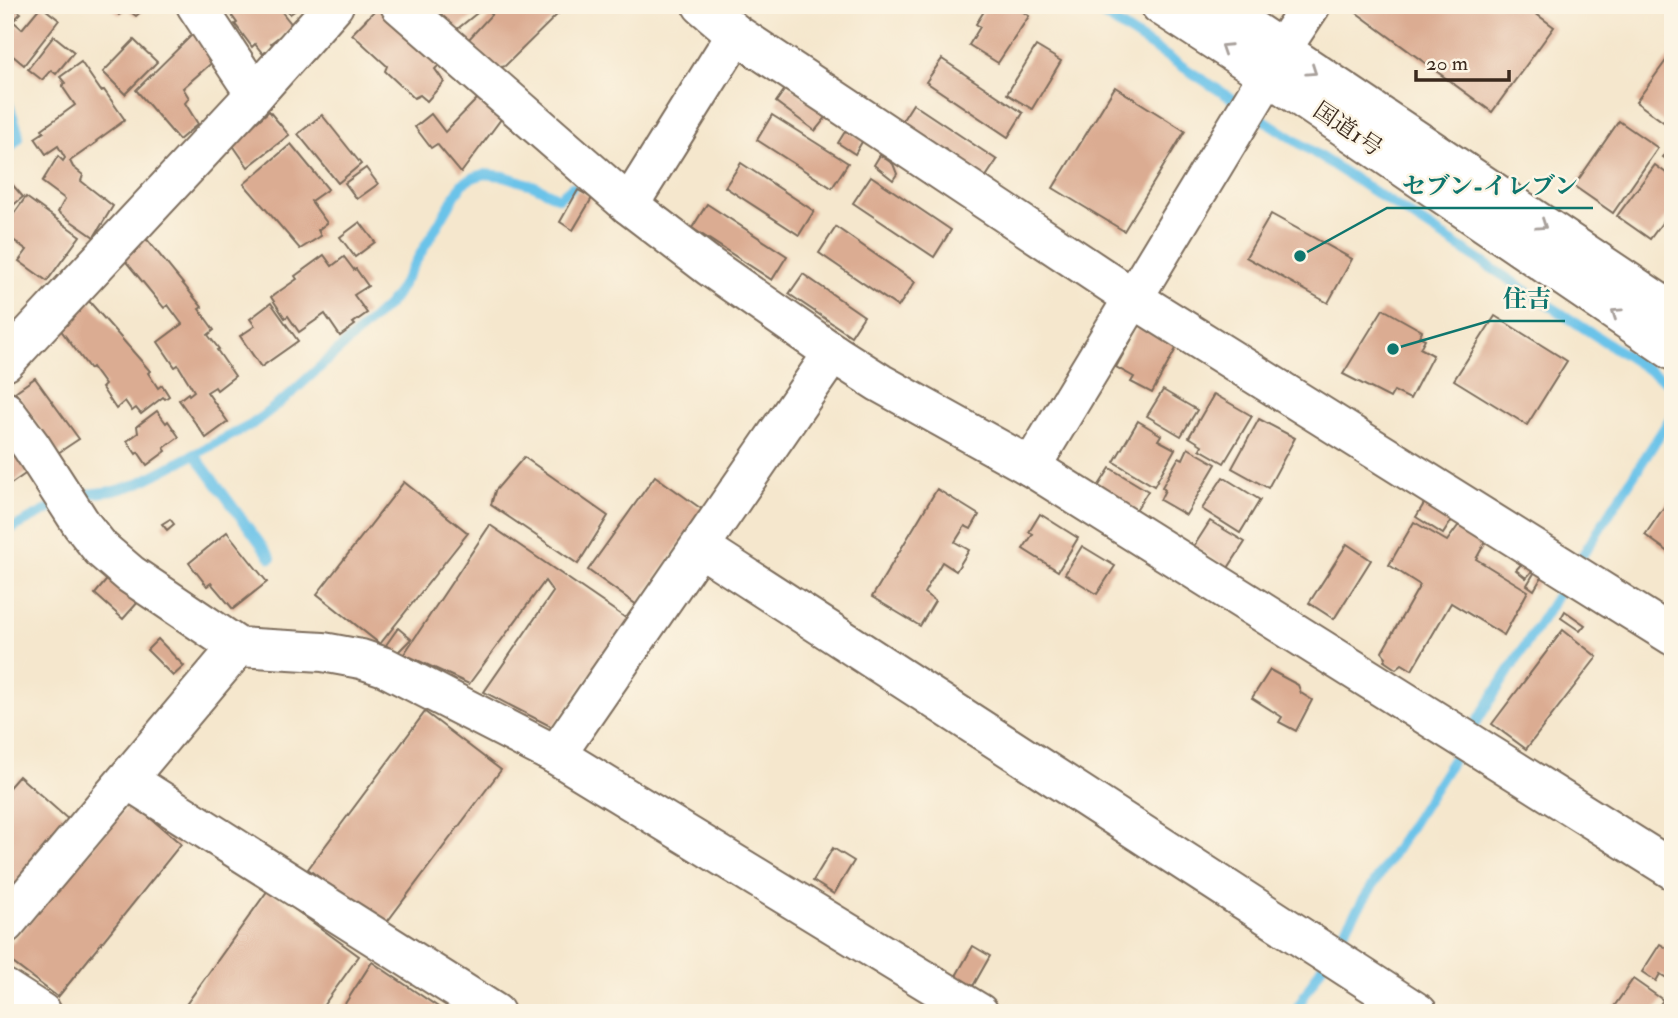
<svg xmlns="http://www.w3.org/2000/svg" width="1678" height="1018" font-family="'IM FELL Double Pica','Noto Serif JP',serif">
<rect width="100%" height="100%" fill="#fcf5e5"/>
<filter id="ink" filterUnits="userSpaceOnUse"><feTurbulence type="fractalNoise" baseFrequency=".0143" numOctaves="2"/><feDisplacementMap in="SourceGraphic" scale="14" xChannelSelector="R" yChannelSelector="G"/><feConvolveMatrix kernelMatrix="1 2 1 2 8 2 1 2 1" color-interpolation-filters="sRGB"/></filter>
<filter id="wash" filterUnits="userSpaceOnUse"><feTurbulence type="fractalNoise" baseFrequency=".00686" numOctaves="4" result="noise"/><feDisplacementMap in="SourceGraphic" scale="28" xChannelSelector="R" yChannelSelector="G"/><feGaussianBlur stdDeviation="1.57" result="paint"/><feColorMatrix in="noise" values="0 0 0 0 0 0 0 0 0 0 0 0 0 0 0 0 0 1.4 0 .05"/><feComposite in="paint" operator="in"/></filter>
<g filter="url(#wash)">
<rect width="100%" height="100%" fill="#f5e7cd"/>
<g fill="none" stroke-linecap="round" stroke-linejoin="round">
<g stroke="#6bc3e9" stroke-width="10">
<path d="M1088 5 1240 104"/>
<path d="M5 94 18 131 19 138 5 153"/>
<path d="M1253 113 1673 386"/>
<path d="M194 454 271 558"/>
<path d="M72 498 77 495 114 491 137 484 251 425 286 398 387 306 396 295 462 184 472 178 484 174 504 176 535 186 559 198 572 187"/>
<path d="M5 532 59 504"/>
<path d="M1575 567 1673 414"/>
<path d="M1470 732 1567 580"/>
<path d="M1333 948 1462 745"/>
<path d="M1294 1013 1325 961"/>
</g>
</g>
<g id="blocks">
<g fill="#dbac92">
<path d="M10 5 21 13 13 21 22 29 41 6 59 20 24 65 7 51 5 54V11Z"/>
<path d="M109 5H151L146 11 143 10 136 16 127 9 119 15Z"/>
<path d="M224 5H273L274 8 277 6 293 26 271 43 273 46 263 54 255 44 252 47 235 24 237 23Z"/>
<path d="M284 5H303L290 14Z"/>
<path d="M437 5H487L451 34 433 9Z"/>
<path d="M500 5H567L505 66 494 70 468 40Z"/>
<path d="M988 5H1013L1029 16 998 63 969 45 980 27 976 24Z"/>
<path d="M1346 5H1524L1554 27 1492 112Z"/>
<path d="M378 7 416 45 421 43 441 63 435 69 444 82 427 101 420 95 414 98 385 71 387 66 352 34Z"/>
<path d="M198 29 216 59 183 88 189 98 185 103 198 124 179 140 136 90Z"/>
<path d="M54 36 74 52 56 74 51 70 42 80 28 69Z"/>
<path d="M134 40 157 62 125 94 103 72Z"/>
<path d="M1036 46 1061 61 1032 109 1007 94Z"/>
<path d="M1673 51V129L1636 102Z"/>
<path d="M942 59 1023 113 1008 137 926 82Z"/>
<path d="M81 62 101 91 104 90 125 120 96 141 97 142 70 161 73 167 83 175 81 181 113 206 94 237 58 212 65 199 42 182 58 156 63 161 65 158 58 146 46 154 35 138 44 132 42 129 75 105 62 86 65 83 60 77Z"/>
<path d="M788 85 828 115 815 131 776 102Z"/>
<path d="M1115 87 1185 131 1124 231 1053 188Z"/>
<path d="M479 97 501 119 461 173 437 144 431 148 415 127 431 114 445 132Z"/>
<path d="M913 104 997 160 983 181 899 126Z"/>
<path d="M269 111 289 135 248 167 232 144Z"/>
<path d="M322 115 361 164 338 183 298 134Z"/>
<path d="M772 115 848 163 832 188 757 140Z"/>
<path d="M1619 121 1658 148 1613 213 1574 186Z"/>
<path d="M846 130 863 140 855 154 838 143Z"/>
<path d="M291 144 328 189 311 201 327 223 318 230 321 236 300 249 244 184Z"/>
<path d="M1673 144V164L1663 157Z"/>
<path d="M880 155 893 164 897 174 893 180 874 165Z"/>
<path d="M741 163 814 211 799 235 725 187Z"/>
<path d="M1655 165 1673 178V208L1650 239 1617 216Z"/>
<path d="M366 168 378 184 357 199 345 183Z"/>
<path d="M5 176 23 197 5 212Z"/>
<path d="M871 176 951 230 934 257 853 203Z"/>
<path d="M578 190 592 198 573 230 560 222Z"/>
<path d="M26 197 80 236 47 281 19 261 27 250 5 234V226Z"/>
<path d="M707 204 787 256 772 280 692 228Z"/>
<path d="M1271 214 1352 259 1328 303 1246 257Z"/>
<path d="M360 222 375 242 355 257 340 237Z"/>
<path d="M836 227 915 282 898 307 819 253Z"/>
<path d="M145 237 202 307 199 309 214 330 208 335 219 349 217 350 235 376 217 390 215 387 207 392 228 422 206 438 179 400 188 393 189 395 194 391 178 365 175 367 158 342 182 324 168 305 164 308 123 258Z"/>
<path d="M324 255 332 266 344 257 354 270 356 269 368 286 354 295 367 313 353 323 355 325 340 336 325 314 299 332 288 316 285 318 271 297 297 279 295 276Z"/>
<path d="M803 274 864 316 851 336 789 294Z"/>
<path d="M88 300 150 371 148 373 158 388 162 385 169 396 165 399 163 397 141 414 136 408 132 411 125 401 116 409 102 388 105 385 92 367 90 369 60 329Z"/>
<path d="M271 303 298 341 261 367 240 336 255 326 250 319Z"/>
<path d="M1383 309 1422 331 1419 336 1425 339 1420 348 1433 355 1410 399 1394 391 1390 398 1343 374Z"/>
<path d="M1495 316 1567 361 1527 425 1454 380Z"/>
<path d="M1140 324 1178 345 1152 393 1131 382 1134 377 1116 367Z"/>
<path d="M35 378 79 439 58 453 15 392Z"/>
<path d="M1163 390 1197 410 1181 436 1147 416Z"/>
<path d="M1214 394 1252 416 1224 463 1200 449 1202 445 1189 437Z"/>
<path d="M157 411 166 423 168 421 179 437 164 448 166 451 147 465 138 452 136 454 127 441 138 433 137 426Z"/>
<path d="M1259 419 1295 438 1268 488 1232 468Z"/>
<path d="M1138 421 1161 435 1158 440 1175 449 1154 486 1114 462Z"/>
<path d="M5 428 28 472 5 488Z"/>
<path d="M1188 448 1216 464 1186 515 1160 500 1165 490 1162 487 1179 457 1183 459Z"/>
<path d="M524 457 608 516 578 564 491 505 495 491Z"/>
<path d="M1110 468 1148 491 1136 510 1098 487Z"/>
<path d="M655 476 703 510 637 605 588 570Z"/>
<path d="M1223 477 1260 500 1240 533 1202 509Z"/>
<path d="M404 482 468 533 380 644 317 594Z"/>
<path d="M937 489 979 515 971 529 965 526 955 542 969 550 956 571 942 562 924 593 935 601 920 626 872 597Z"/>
<path d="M1673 494V555L1645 535Z"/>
<path d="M1428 497 1455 515 1443 534 1416 517Z"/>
<path d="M1040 514 1078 538 1058 571 1023 549 1033 534 1029 532Z"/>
<path d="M170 519 174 524 167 530 162 524Z"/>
<path d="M1210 521 1245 542 1228 568 1194 546Z"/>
<path d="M1414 522 1447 541 1458 526 1465 525 1486 541 1476 559 1528 591 1504 635 1451 603 1412 670 1402 664 1396 669 1384 661 1386 657 1382 652 1420 585 1389 565Z"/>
<path d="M490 525 630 621 552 727 484 692 553 592 545 581 469 684 404 654Z"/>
<path d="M227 532 267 582 233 609 211 583 207 586 189 563Z"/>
<path d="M1347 544 1371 560 1334 619 1309 603Z"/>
<path d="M1082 546 1115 566 1097 594 1065 574Z"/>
<path d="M1524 561 1533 570 1526 578 1516 570Z"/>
<path d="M1536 570 1543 575 1534 590 1527 585Z"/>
<path d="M110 576 139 601 123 619 95 594Z"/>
<path d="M1565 611 1585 625 1580 631 1561 618Z"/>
<path d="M398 628 411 639 396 654 386 645Z"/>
<path d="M1563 630 1597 657 1526 749 1492 724Z"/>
<path d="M158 639 184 666 173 676 147 650Z"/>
<path d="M1270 670 1298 685 1301 693 1312 700 1296 731 1279 722 1282 717 1252 698Z"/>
<path d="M425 712 501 770 384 926 308 869Z"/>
<path d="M19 776 70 821 5 896V792Z"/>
<path d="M131 802 181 844 58 997 5 957V951Z"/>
<path d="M833 848 854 861 834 894 813 881Z"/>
<path d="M268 890 359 956 318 1013H180Z"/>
<path d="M1660 944 1673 952V982L1660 974 1656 981 1642 972Z"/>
<path d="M973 946 990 956 973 986 956 976Z"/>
<path d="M372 962 447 1013H339Z"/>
<path d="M1633 979 1663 1000 1654 1013H1635L1632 1011 1631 1013H1620L1613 1008Z"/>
</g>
</g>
</g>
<g filter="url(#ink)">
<use href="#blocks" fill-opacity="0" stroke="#7c6c5b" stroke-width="2"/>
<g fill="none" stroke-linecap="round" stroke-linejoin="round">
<g stroke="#7c6c5b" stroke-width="42">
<g id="minor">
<path d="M196 5 255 94"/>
<path d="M400 5 629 205 710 267 833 353 880 383 1031 467 1673 870"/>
<path d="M702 5 736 34 1133 298 1673 636"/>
<path d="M629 205 736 34"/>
<path d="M5 362 255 94 334 5"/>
<path d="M5 411 31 446 82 525 101 549 130 574 238 647 323 652 361 659 385 667 556 755 979 1013"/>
<path d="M1031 467 1268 75 1281 50 1311 5"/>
<path d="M700 547 1418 1013"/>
<path d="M556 755 833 353"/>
<path d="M128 780 495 1013"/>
<path d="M5 924 238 647"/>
<path d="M5 989 42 1013"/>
</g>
</g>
<g stroke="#7c6c5b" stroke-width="42">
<g id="highway">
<path d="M1160 5 1268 75 1673 351"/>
<path d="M1215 5 1673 312"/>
</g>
</g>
<use href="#minor" stroke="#fff" stroke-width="38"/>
<use href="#highway" stroke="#fff" stroke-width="38"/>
</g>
<defs><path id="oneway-chevron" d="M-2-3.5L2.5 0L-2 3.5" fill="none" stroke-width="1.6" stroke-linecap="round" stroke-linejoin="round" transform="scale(1.75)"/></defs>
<g stroke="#a79f9a">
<use href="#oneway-chevron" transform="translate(1225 48) rotate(-147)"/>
<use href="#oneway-chevron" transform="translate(1312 71) rotate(34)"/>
<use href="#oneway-chevron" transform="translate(1542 225) rotate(34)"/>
<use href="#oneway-chevron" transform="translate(1616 313) rotate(-146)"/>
</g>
</g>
<g text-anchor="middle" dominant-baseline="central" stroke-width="5" stroke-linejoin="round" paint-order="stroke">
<g font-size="23" fill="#3b2a1e" stroke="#fcf5e5">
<text transform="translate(1348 129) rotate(34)">国道1号</text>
</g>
</g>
<path fill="none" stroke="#0f766e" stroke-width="2.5" d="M1300 256L1387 208H1593M1393 349L1489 321H1565"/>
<g fill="#0f766e" stroke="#fcf5e5" stroke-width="2.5">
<circle cx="1300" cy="256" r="7"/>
<circle cx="1393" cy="349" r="7"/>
</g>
<g font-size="24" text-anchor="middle" font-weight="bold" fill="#0f766e" stroke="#fcf5e5" stroke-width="5" stroke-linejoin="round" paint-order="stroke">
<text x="1490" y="194">セブン-イレブン</text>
<text x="1527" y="307">住吉</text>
</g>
<rect width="1678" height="1018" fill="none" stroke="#fcf5e5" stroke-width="28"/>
<path d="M1416 70v10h93v-10" fill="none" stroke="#3b2a1e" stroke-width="3.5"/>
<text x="1426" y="70" font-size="21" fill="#3b2a1e" stroke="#fcf5e5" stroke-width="5" paint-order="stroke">20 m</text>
</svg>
